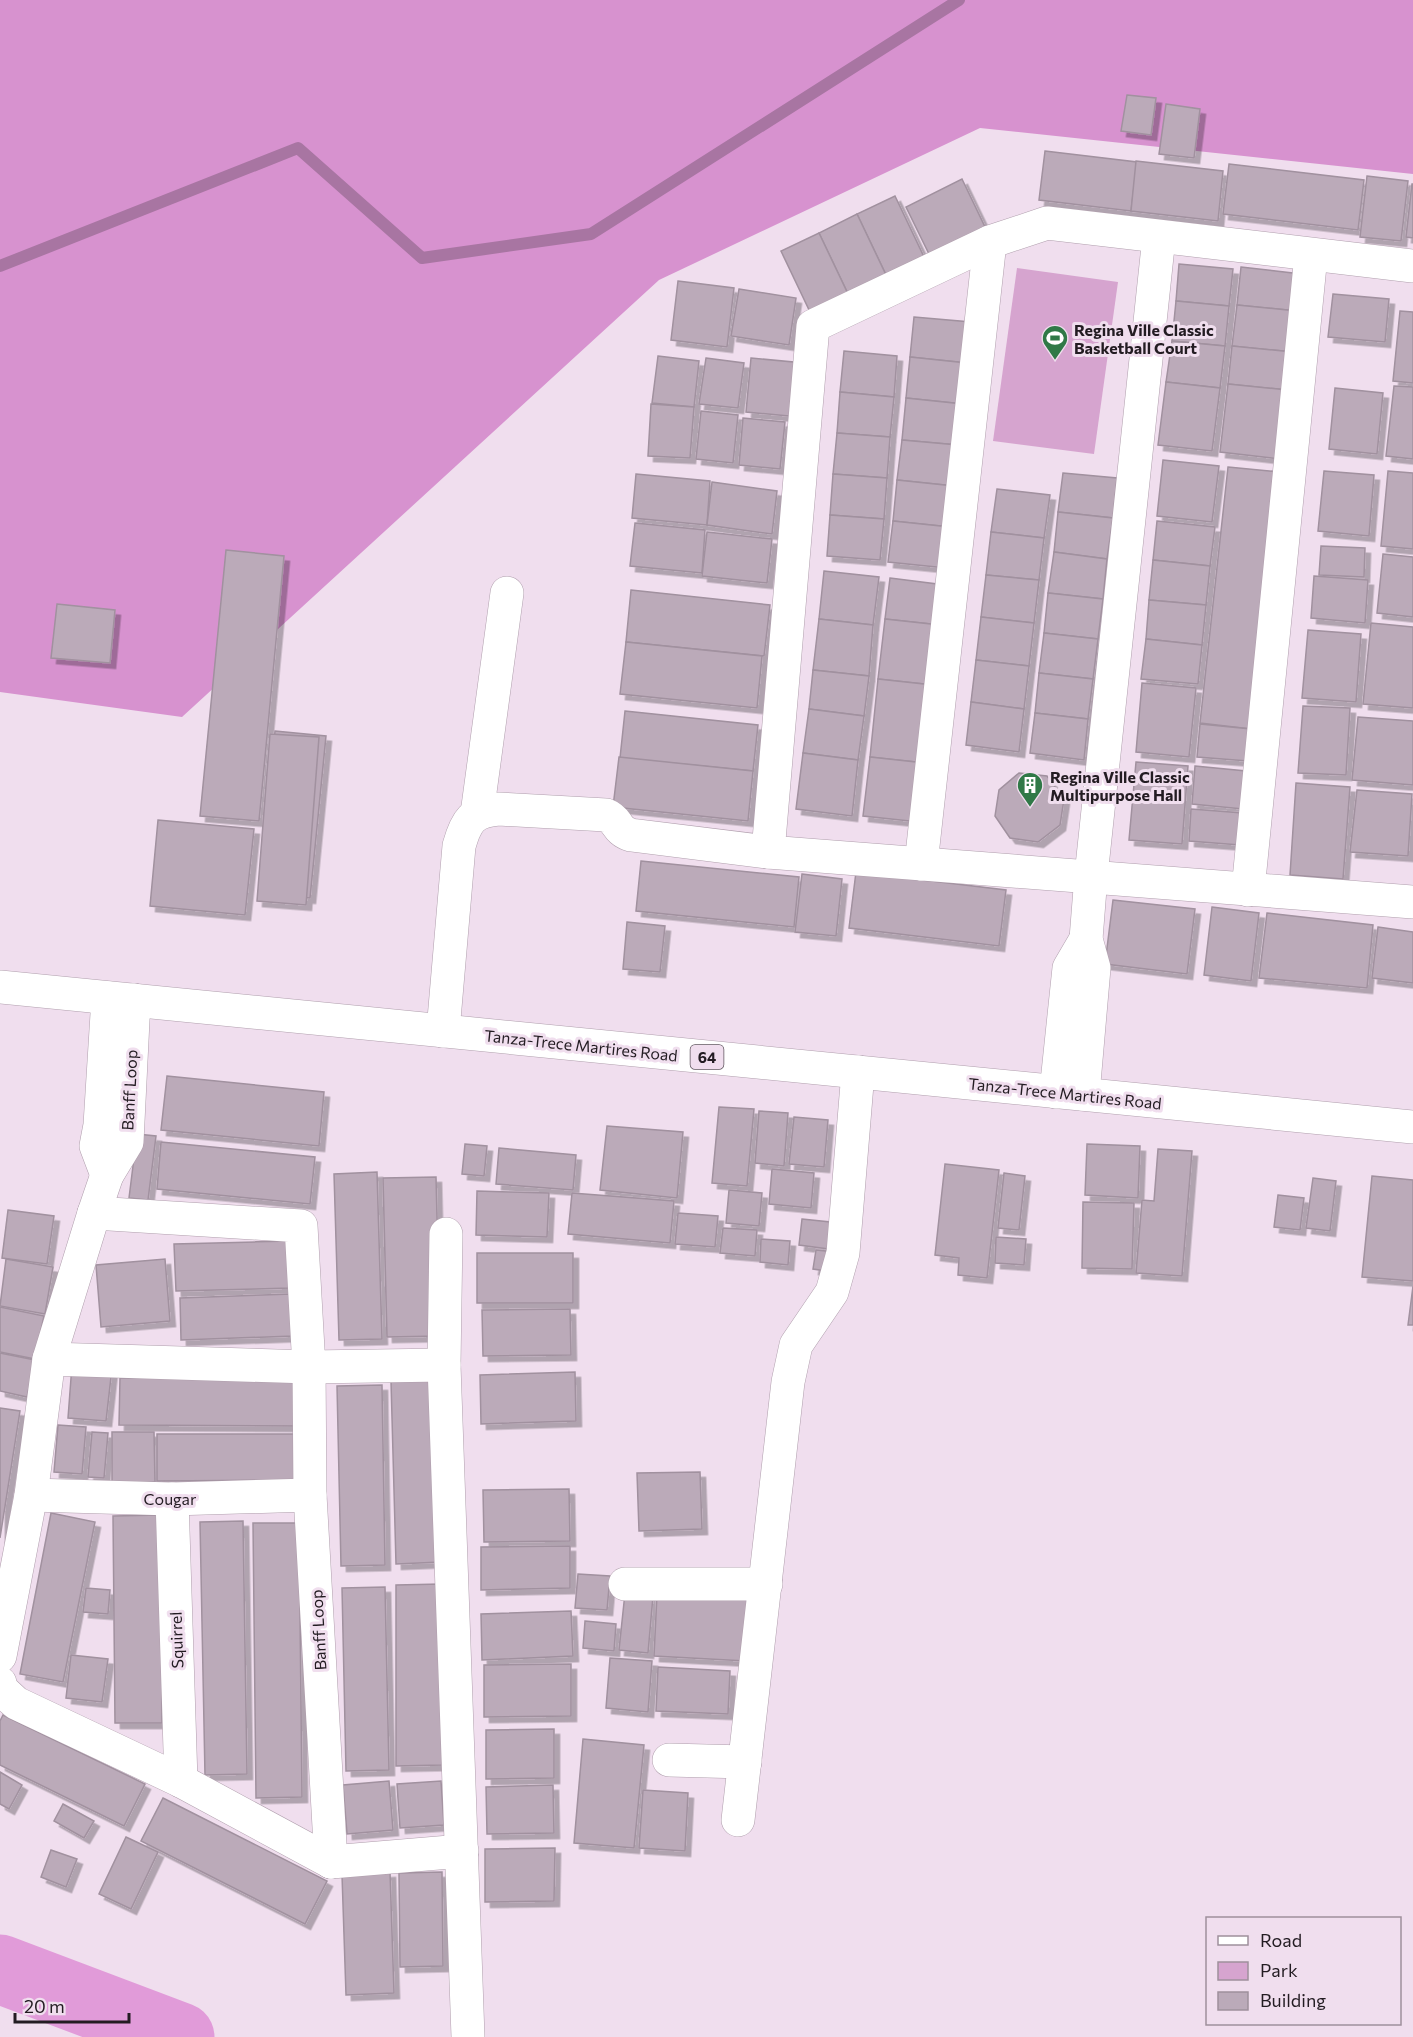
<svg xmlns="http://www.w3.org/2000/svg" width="1413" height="2037" font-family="Commissioner,sans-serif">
<defs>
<filter id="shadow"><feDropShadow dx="5.5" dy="5.5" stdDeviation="0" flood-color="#0004"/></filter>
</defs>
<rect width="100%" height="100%" fill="#f0deee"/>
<path fill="#d6a4cf" d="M1017 268 1118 282 1094 454 993 441Z"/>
<path fill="#d792cf" d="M0 0H1413V174L980 128 659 280 182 717 0 692Z"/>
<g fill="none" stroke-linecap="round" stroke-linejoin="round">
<path stroke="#a875a2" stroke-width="12" d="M0 266 298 148 422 258 591 234 959 0"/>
<path stroke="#e19bd9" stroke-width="69" d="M0 1969 180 2037"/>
</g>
<g fill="#bbaab9" stroke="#a1919f" stroke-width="1.5" filter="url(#shadow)">
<path d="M1127 95 1156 98 1151 135 1121 131Z"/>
<path d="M1166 104 1200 109 1194 158 1159 154Z"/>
<path d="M1045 151 1137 162 1131 211 1039 200Z"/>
<path d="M1136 161 1223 171 1218 221 1131 211Z"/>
<path d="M1229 164 1364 180 1358 230 1223 214Z"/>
<path d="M1367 176 1408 181 1401 241 1360 237Z"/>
<path d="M962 179 985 227 929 254 906 207Z"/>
<path d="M1412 184H1413V238L1406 237Z"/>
<path d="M895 196 925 259 887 277 857 214Z"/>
<path d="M857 214 887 277 849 296 819 233Z"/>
<path d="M819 233 849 296 811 314 781 251Z"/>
<path d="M1179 264 1233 269 1229 306 1176 301Z"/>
<path d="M1241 267 1301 274 1297 311 1237 305Z"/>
<path d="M678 281 734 288 727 347 671 340Z"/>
<path d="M739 289 796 298 789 345 731 336Z"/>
<path d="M1333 294 1389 299 1385 342 1328 337Z"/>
<path d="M1176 301 1229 306 1225 346 1172 341Z"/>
<path d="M1237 305 1297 311 1293 352 1232 346Z"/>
<path d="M1400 311 1413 312V383L1393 381Z"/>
<path d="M914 317 971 322 967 363 910 357Z"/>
<path d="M1172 341 1225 346 1220 388 1166 382Z"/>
<path d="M1232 346 1293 352 1288 390 1228 384Z"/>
<path d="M844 351 897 356 894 397 840 392Z"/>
<path d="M658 356 699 361 694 407 652 403Z"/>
<path d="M910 357 967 363 963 404 906 398Z"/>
<path d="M706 358 744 363 738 408 699 404Z"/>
<path d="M751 358 804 363 799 417 746 412Z"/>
<path d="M1166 382 1220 388 1212 451 1158 445Z"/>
<path d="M1228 384 1288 390 1280 459 1220 452Z"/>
<path d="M1394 386 1413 387V459L1386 456Z"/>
<path d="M1335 388 1383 393 1377 454 1329 449Z"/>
<path d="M840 392 894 397 890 437 837 433Z"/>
<path d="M906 398 963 404 958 445 902 440Z"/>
<path d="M651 404 694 407 690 458 648 456Z"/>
<path d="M701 411 738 415 733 463 696 459Z"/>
<path d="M743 418 785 422 780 469 739 465Z"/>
<path d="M837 433 890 437 887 478 833 474Z"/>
<path d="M902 440 958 445 954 486 897 480Z"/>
<path d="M1163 460 1219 466 1212 522 1157 516Z"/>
<path d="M1228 467 1280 472 1251 729 1200 723Z"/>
<path d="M1324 471 1374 475 1369 536 1318 531Z"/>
<path d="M1388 471 1413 473V549L1381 546Z"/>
<path d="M1063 473 1117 478 1113 518 1058 512Z"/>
<path d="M636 474 710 481 707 525 632 518Z"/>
<path d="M833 474 887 478 884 519 830 515Z"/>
<path d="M897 480 954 486 950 527 893 521Z"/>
<path d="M712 482 777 491 772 534 707 525Z"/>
<path d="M997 489 1050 495 1044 538 991 532Z"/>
<path d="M1058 512 1113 518 1107 559 1054 552Z"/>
<path d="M830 515 884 519 880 560 827 556Z"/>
<path d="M893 521 950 527 946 568 888 562Z"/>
<path d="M1157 521 1215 527 1210 566 1153 560Z"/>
<path d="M635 523 705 530 702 573 630 566Z"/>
<path d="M707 532 772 539 767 583 702 576Z"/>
<path d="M991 532 1044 538 1039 580 986 575Z"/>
<path d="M1321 546 1365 548 1364 577 1319 575Z"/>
<path d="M226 550 284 556 259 821 200 816Z"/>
<path d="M1054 552 1107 559 1103 599 1048 593Z"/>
<path d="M1383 554 1413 557V617L1377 613Z"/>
<path d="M1153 560 1210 566 1206 605 1149 600Z"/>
<path d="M824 571 879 577 873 625 819 619Z"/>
<path d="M986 575 1039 580 1034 623 981 617Z"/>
<path d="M1314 576 1368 580 1365 623 1311 618Z"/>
<path d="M890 578 945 585 940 625 885 619Z"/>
<path d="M631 590 770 605 764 656 626 642Z"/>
<path d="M1048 593 1103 599 1098 639 1044 633Z"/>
<path d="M1149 600 1206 605 1202 645 1146 639Z"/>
<path d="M57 604 115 610 110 663 51 658Z"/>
<path d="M981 617 1034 623 1029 666 976 660Z"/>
<path d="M819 619 873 625 869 676 813 670Z"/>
<path d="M885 619 940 625 933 685 878 679Z"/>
<path d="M1371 623 1413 627V708L1363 704Z"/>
<path d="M1308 630 1361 634 1356 702 1302 698Z"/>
<path d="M1044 633 1098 639 1093 679 1039 673Z"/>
<path d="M1146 639 1202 645 1198 684 1141 679Z"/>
<path d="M626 642 762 656 757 708 620 694Z"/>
<path d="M976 660 1029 666 1024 709 971 702Z"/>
<path d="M813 670 869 676 864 716 809 709Z"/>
<path d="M1039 673 1093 679 1088 719 1035 713Z"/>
<path d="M878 679 933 685 925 763 870 757Z"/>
<path d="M1142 683 1196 688 1189 757 1136 752Z"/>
<path d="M971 702 1024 709 1019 752 966 745Z"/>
<path d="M1303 706 1350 708 1346 775 1298 773Z"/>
<path d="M809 709 864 716 858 760 803 753Z"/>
<path d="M625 711 758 725 753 771 620 758Z"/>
<path d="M1035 713 1088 719 1084 760 1030 753Z"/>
<path d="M1358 717 1413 721V785L1352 780Z"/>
<path d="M1200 724 1251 729 1248 761 1197 757Z"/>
<path d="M275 731 326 736 310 898 260 893Z"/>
<path d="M270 734 319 737 306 905 257 901Z"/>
<path d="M803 753 858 760 852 816 796 809Z"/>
<path d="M619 757 753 771 748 821 613 807Z"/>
<path d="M870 757 925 763 919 822 863 816Z"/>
<path d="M1136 762 1188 766 1182 844 1129 840Z"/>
<path d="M1195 766 1246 771 1243 809 1192 804Z"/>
<path d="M1019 773 1047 776 1064 799 1060 825 1038 842 1010 838 995 816 999 790Z"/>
<path d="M1296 783 1350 787 1343 879 1290 875Z"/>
<path d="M1357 790 1412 794 1408 856 1350 852Z"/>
<path d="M1191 809 1243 813 1240 845 1189 841Z"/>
<path d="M158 820 254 829 245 915 150 906Z"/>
<path d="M641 861 799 877 794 927 636 911Z"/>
<path d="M856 872 1006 890 999 946 849 928Z"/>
<path d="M802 874 842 879 836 936 795 932Z"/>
<path d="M1113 900 1195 909 1187 974 1105 964Z"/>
<path d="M1212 907 1259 913 1251 981 1204 975Z"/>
<path d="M1267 913 1373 925 1367 988 1259 978Z"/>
<path d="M627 922 665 926 660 972 623 969Z"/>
<path d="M1378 927 1413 932V983L1372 978Z"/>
<path d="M167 1076 324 1092 319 1146 161 1130Z"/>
<path d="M719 1107 754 1109 747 1186 712 1183Z"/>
<path d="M759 1111 788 1113 784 1166 755 1163Z"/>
<path d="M794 1117 828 1120 824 1167 789 1164Z"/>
<path d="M607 1126 683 1132 677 1198 600 1190Z"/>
<path d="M137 1134 156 1136 148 1200 129 1198Z"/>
<path d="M161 1142 315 1157 310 1204 157 1189Z"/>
<path d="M465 1144 487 1146 484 1176 462 1174Z"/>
<path d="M1087 1144 1140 1146 1138 1198 1085 1195Z"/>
<path d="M499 1148 576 1155 573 1190 496 1184Z"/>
<path d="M1158 1149 1192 1151 1182 1276 1136 1273 1142 1200 1154 1201Z"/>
<path d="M945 1164 999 1170 987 1278 958 1275 959 1258 935 1255Z"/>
<path d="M772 1169 814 1173 811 1208 769 1204Z"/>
<path d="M377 1172 382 1339 339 1340 334 1174Z"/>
<path d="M1004 1173 1025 1176 1019 1230 998 1228Z"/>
<path d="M1372 1176 1413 1180V1281L1362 1277Z"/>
<path d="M436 1177 440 1336 387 1337 383 1178Z"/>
<path d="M1313 1178 1336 1181 1330 1231 1306 1228Z"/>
<path d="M729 1190 762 1193 759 1226 726 1223Z"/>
<path d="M477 1191 549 1193 547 1237 476 1235Z"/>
<path d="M572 1193 674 1201 670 1243 568 1234Z"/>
<path d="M1278 1195 1304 1198 1300 1230 1274 1227Z"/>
<path d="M1083 1202 1134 1203 1132 1269 1082 1268Z"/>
<path d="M8 1210 54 1216 47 1264 2 1258Z"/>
<path d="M678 1213 718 1216 715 1247 675 1244Z"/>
<path d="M802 1219 840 1223 836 1250 799 1245Z"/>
<path d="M723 1228 757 1230 755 1256 720 1253Z"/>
<path d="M996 1237 1026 1239 1024 1265 995 1263Z"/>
<path d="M761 1239 790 1241 788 1265 760 1262Z"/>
<path d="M290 1241 291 1288 176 1291 174 1244Z"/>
<path d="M816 1250 835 1252 833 1272 813 1269Z"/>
<rect x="477" y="1253" width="96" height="50"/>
<path d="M6 1259 53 1267 45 1314 0 1306Z"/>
<path d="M165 1259 170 1321 101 1327 96 1265Z"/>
<path d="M1413 1286V1325H1408Z"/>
<path d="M292 1294 294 1336 181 1340 180 1298Z"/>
<path d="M0 1307 44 1316 35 1359 0 1352Z"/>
<path d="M570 1309 571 1355 483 1356 482 1310Z"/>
<path d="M0 1353 35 1360 27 1397 0 1391Z"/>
<path d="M72 1365 112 1368 106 1421 68 1418Z"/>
<path d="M575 1372 576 1421 481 1424 480 1375Z"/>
<path d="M120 1378H294V1426L119 1425Z"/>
<path d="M437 1380 441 1562 396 1564 391 1381Z"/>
<path d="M382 1385 385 1565 341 1566 337 1386Z"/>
<path d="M0 1408 20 1411 0 1538Z"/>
<path d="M58 1425 86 1427 82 1474 54 1472Z"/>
<path d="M92 1432 108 1433 104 1478 88 1477Z"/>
<path d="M112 1432H154L155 1482H112Z"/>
<path d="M157 1434H294V1480L157 1481Z"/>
<path d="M700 1472 702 1529 639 1531 637 1473Z"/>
<path d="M569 1489 570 1541 484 1542 483 1490Z"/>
<path d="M51 1513 95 1522 63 1682 20 1674Z"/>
<path d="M161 1515 162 1723H115L113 1516Z"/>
<path d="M243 1521 247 1774 205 1775 200 1522Z"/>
<path d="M253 1523H299L302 1797 256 1798Z"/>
<path d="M570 1546V1588L481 1590V1547Z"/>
<path d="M578 1574 610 1576 607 1610 575 1608Z"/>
<path d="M441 1584 442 1765 396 1766V1585Z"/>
<path d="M385 1587 389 1770 346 1771 342 1588Z"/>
<path d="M86 1588 110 1590 108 1614 83 1612Z"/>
<path d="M625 1593 653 1596 648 1653 619 1650Z"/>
<path d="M657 1594 749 1598 746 1661 654 1656Z"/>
<path d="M571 1611 573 1656 482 1660 481 1614Z"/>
<path d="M585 1621 616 1624 614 1651 583 1648Z"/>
<path d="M71 1655 108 1659 102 1702 66 1698Z"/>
<path d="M610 1658 652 1661 648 1712 606 1708Z"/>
<path d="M571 1664V1716L484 1717V1665Z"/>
<path d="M658 1667 730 1671 728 1714 656 1711Z"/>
<path d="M3 1715 145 1784 124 1826 0 1765V1721Z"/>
<path d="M554 1729V1778L486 1779V1730Z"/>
<path d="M583 1739 644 1745 634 1848 574 1843Z"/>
<path d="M0 1772 22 1785 9 1809 0 1804Z"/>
<path d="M389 1781 393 1830 347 1834 343 1785Z"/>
<path d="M441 1781 444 1825 400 1828 397 1784Z"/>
<path d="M553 1785 554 1833 487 1834 486 1787Z"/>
<path d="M643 1790 688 1793 685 1851 639 1848Z"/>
<path d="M163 1798 327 1881 305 1924 141 1841Z"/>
<path d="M63 1804 94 1821 84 1838 54 1821Z"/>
<path d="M126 1837 158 1852 131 1909 99 1894Z"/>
<path d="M555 1848 554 1901 485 1902V1849Z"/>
<path d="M51 1850 77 1859 66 1887 41 1877Z"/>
<path d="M390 1872 394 1993 346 1995 342 1875Z"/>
<path d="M442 1872 443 1966 400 1967 399 1873Z"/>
</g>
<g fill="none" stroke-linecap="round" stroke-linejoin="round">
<g stroke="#b09fad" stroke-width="34">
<g id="minor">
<path d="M477 814 507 593"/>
<path d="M768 852 813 326 990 242 1047 223 1413 266"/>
<path d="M921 864 990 242"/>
<path d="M1248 890 1311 255"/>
<path d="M443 1031 459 846C466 821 472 811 499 809L606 815C619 820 615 830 631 835L768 852 1413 902"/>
<path d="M1056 1092 1069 968 1086 939"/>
<path d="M1083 1094 1094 968 1086 939 1091 876 1159 237"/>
<path d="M107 1175 96 1146 100 1125 108 998"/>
<path d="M94 1213 301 1226 309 1367 310 1495 331 1862"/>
<path d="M446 1234 444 1365 468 2037"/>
<path d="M49 1359 309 1367 444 1365"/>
<path d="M31 1495 172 1499 310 1495"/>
<path d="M172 1499 181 1781"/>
<path d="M625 1584H766"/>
<path d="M0 1656 31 1495 49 1359 94 1213 107 1175 127 1142 134 1000"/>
<path d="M0 1683 1 1689 16 1703 181 1781 331 1862"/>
<path d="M669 1760 745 1762"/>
<path d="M738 1820 788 1382 796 1345 832 1292 843 1253 858 1072"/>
<path d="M331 1862 462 1851"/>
</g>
</g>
<g stroke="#b09fad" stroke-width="34">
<path id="major" d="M0 987 1413 1127"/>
</g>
<use href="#minor" stroke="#fff" stroke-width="33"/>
<use href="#major" stroke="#fff" stroke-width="33"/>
</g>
<defs>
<g id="stadium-pin" transform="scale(1.35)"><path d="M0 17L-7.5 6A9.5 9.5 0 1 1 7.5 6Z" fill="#307947" stroke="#f0deee"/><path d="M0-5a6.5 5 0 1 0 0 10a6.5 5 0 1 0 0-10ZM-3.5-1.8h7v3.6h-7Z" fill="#fff"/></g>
<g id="building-pin" transform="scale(1.35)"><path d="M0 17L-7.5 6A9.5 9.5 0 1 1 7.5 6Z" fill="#307947" stroke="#f0deee"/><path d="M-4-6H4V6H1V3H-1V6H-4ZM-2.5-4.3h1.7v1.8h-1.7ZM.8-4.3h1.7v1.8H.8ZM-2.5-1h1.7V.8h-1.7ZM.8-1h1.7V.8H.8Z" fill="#fff"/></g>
</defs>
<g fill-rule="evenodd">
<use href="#stadium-pin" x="1055" y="338"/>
<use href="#building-pin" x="1030" y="785"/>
</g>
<g text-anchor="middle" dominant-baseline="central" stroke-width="6" stroke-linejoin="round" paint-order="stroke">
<rect fill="#f0deee" stroke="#60565f" stroke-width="1.5" x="690.5" y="1045" width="33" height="24" rx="4.5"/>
<g font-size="15" font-weight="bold" fill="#231c22">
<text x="707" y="1057">64</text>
</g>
<g font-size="16" font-weight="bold" fill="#231c22" stroke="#f0deee" text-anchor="start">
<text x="1074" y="329">Regina Ville Classic<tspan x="1074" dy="18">Basketball Court</tspan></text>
<text x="1050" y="776">Regina Ville Classic<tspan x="1050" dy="18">Multipurpose Hall</tspan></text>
</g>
<g font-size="16" fill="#231c22" stroke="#f0deee">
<text transform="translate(581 1045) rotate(6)">Tanza-Trece Martires Road</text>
<text transform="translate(129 1090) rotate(-87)">Banff Loop</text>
<text transform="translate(1065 1093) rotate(6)">Tanza-Trece Martires Road</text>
<text x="170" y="1498">Cougar</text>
<text transform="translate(318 1630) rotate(-93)">Banff Loop</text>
<text transform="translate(176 1640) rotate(-92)">Squirrel</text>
</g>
</g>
<rect x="1206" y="1917" width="195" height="108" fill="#f0deee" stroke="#9e909c" stroke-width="1.5"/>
<rect x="1218" y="1936" width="30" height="9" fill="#ffffff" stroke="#9e909c" stroke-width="1.5"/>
<text x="1260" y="1947" font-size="18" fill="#231c22">Road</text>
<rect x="1218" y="1962" width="30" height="18" fill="#d6a4cf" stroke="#9e909c" stroke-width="1.5"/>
<text x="1260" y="1977" font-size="18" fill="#231c22">Park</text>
<rect x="1218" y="1992" width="30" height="18" fill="#bbaab9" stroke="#9e909c" stroke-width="1.5"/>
<text x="1260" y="2007" font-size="18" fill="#231c22">Building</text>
<path d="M15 2013v9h114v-9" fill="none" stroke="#231c22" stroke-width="3"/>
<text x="24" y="2013" font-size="18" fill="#231c22" stroke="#f0deee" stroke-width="4.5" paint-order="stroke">20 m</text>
</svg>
